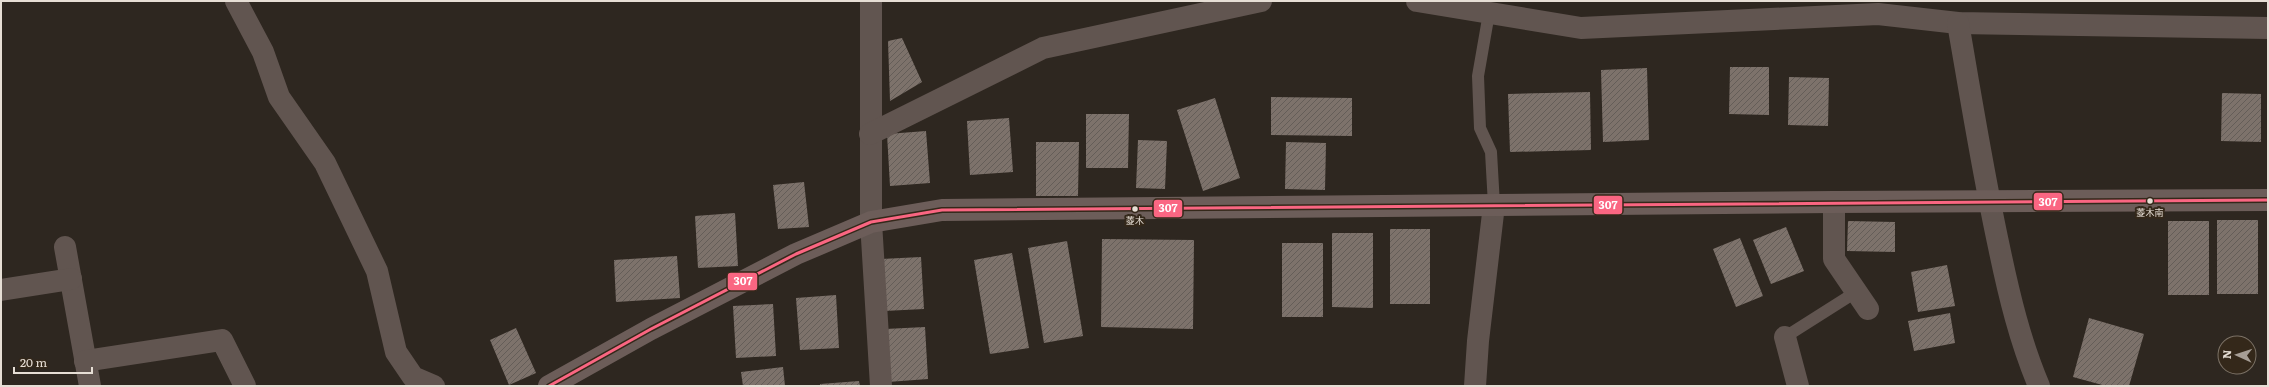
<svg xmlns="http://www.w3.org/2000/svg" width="2269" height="387" font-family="Literata,'Noto Sans JP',serif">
<defs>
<pattern id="building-hatch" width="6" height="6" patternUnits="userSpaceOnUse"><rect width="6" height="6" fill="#7d726b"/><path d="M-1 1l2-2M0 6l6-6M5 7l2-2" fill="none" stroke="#645d58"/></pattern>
</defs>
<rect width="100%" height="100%" fill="#2e2720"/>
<g fill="url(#building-hatch)">
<path d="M902 38 922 82 890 101 888 41Z"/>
<path d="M1730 67H1769V115L1729 114Z"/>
<path d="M1647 68 1649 140 1603 142 1601 70Z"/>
<path d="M1789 77 1829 78 1828 126 1788 125Z"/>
<path d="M1590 92 1591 150 1510 152 1508 94Z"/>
<path d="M2222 93 2261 94V142L2221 141Z"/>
<path d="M1271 97 1352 98V136L1271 135Z"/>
<path d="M1215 98 1240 178 1203 191 1177 110Z"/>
<path d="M1086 114H1129L1128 168H1086Z"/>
<path d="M1009 118 1013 172 970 175 967 121Z"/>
<path d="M926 131 930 183 890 186 887 134Z"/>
<path d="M1138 140 1167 141 1165 189 1136 188Z"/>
<path d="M1036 142H1079L1078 196H1036Z"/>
<path d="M1286 142 1326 143 1325 190 1285 189Z"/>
<path d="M804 182 809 227 778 229 773 185Z"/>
<path d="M735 213 738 266 698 268 695 216Z"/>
<rect x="2217" y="220" width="41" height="74"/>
<path d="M1848 221 1895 222V252L1847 251Z"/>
<rect x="2168" y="221" width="41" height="74"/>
<path d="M1786 227 1804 271 1771 284 1753 240Z"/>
<rect x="1390" y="229" width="40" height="75"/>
<path d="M1332 233H1373V308L1332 307Z"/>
<path d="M1740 238 1763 296 1736 307 1713 249Z"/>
<path d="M1102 239 1194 240 1193 329 1101 327Z"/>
<path d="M1067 241 1083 336 1044 343 1028 248Z"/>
<rect x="1282" y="243" width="41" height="74"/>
<path d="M1012 253 1029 348 990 354 974 260Z"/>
<path d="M677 256 680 298 616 302 614 260Z"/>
<path d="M921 257 924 309 884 311 881 259Z"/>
<path d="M1947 265 1955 306 1918 312 1911 272Z"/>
<path d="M836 295 839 348 800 350 796 298Z"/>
<path d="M773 304 776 356 736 358 733 306Z"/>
<path d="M1950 313 1955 343 1914 351 1908 321Z"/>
<path d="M2089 318 2144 334 2129 386H2106L2073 377Z"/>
<path d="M925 327 928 379 888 382 885 329Z"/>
<path d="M516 328 536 373 509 385 490 340Z"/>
<path d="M783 367 785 386H743L741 372Z"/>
<path d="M859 381 860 386H820V384Z"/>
</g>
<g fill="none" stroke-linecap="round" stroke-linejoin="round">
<g stroke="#615550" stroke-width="12">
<path d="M1489 13 1478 76 1480 128 1491 152 1494 205"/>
<path d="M1785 337 1856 292"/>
</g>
<g stroke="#615550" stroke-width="22">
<path d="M236 1 263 52 279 97 325 163 377 271 396 352 413 377 434 386"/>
<path d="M871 1V222L881 386"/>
<path d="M1417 1 1581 28 1878 14 1958 23 2268 28"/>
<path d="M1958 23C1971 98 1983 173 1999 247 2009 295 2020 341 2039 386"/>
<path d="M870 134 1043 48 1261 1"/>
<path d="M1834 202V259L1868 309"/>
<path d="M65 247 90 386"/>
<path d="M1 290 71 279"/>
<path d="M1785 337 1798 386"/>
<path d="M85 361 222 340 245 386"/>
<path d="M1475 386 1478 341 1494 205"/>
</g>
<path stroke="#6c5d59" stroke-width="22" d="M549 386 651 329 796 254 871 222 942 210 1834 202 2268 200"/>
<g stroke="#34281a" stroke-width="6">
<path id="bus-1" d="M549 386 651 329 796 254 871 222 942 210 2268 200"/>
</g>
<use href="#bus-1" stroke="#fa6682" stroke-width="3"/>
</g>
<g fill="#e6ded5" stroke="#34281a" stroke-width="1.5">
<circle cx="2150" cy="201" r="3.5"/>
<circle cx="1135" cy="209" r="3.5"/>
</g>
<g text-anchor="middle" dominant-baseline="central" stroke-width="4" stroke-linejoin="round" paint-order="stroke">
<g font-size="9" fill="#e6ded5" stroke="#34281a">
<text x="2150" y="212">菱木南</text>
<text x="1135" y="220">菱木</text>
</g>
</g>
<g stroke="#34281a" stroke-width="1.5">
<rect x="2033" y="192" width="30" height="19" rx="4" fill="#fa6682"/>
<rect x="1593" y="195" width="30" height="20" rx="4" fill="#fa6682"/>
<rect x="1153" y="199" width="30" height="19" rx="4" fill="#fa6682"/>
<rect x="727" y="272" width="31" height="19" rx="4" fill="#fa6682"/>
</g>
<g font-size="11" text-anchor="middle" font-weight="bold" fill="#fff">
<text x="2048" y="206">307</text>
<text x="1608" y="209">307</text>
<text x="1168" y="212">307</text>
<text x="743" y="285">307</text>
</g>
<rect width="2269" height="387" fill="none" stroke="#e6ded5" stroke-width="4"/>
<g transform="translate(2237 355) rotate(273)"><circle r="19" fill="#34281a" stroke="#7b7165"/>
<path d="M0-3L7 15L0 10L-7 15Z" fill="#a69e96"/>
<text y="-6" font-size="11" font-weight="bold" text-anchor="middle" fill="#e6ded5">N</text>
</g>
<path d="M14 367v6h78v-6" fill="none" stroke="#e6ded5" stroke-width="2"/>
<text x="20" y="367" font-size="12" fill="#e6ded5" stroke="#34281a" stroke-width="3" paint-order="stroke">20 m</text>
</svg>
